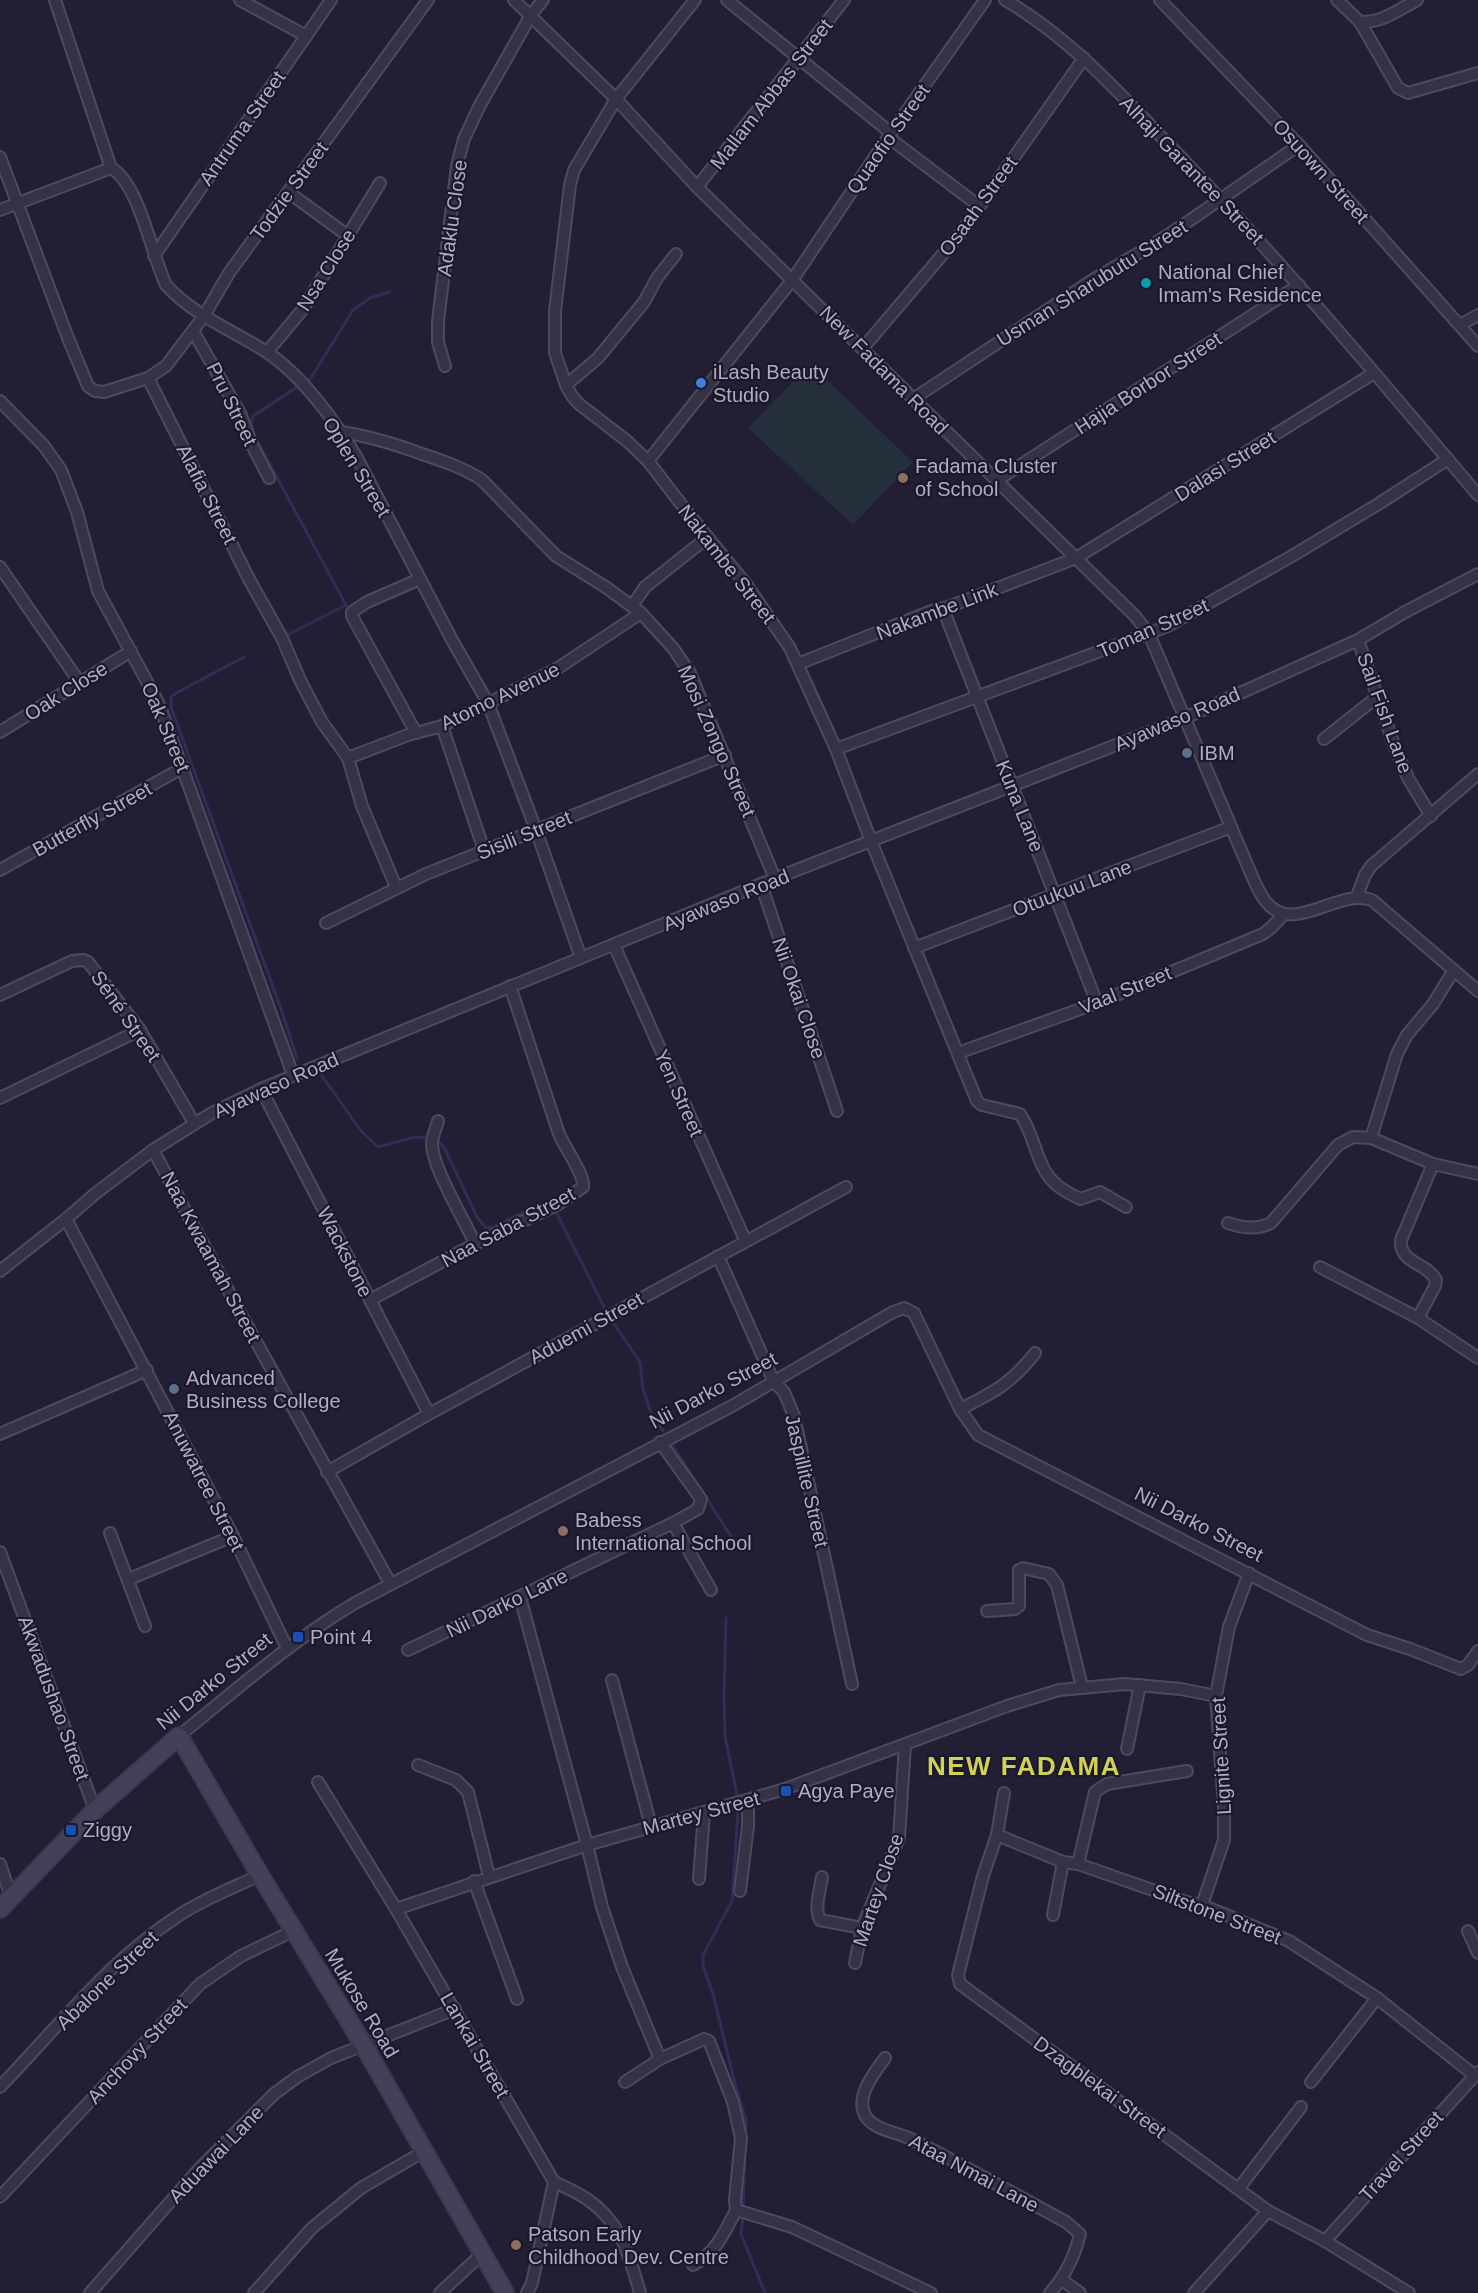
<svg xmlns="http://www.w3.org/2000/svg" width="1478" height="2293" font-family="Helvetica,sans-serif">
<rect width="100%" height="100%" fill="#221f35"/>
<path fill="#252e3b" d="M810 364 913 462 853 525 748 428Z"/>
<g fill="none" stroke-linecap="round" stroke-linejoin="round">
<g stroke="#332d56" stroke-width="3">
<path d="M287 635 346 605 254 435 251 423 253 416 311 378 353 310 370 298 390 292"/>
<path d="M244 657 178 692 171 697V707L281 1009 297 1058"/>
<path d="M320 1073 361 1131 378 1147 415 1137 431 1138"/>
<path d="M437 1141 444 1147 477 1217 485 1227 492 1228 539 1204H549"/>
<path d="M554 1208 604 1307"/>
<path d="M612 1321 640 1362 643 1389 651 1413 663 1431"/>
<path d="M673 1446 736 1544"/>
<path d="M726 1618 724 1695 725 1736 737 1795"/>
<path d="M738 1811 732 1901 703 1955V1966L713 1994 735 2084 746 2120 743 2209"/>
<path d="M743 2216 741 2234 765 2293"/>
</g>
<g stroke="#4d4a5e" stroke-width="14">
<g id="street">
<path d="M55 0 111 168C139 183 152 256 166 285 193 315 232 330 265 351 301 374 336 422 357 458L452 640 488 703 536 830 581 958"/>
<path d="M240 0 306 36"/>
<path d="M514 0 616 99 697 187 1135 616 1149 634 1249 869C1254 880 1258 892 1266 902 1294 936 1337 888 1372 900L1478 991"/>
<path d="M695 0 616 99 574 170 570 185 555 311V353L566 385 572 396 579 404 627 441 648 461 691 517 746 584 790 648 836 749 871 841 977 1101 982 1105 1020 1114C1038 1140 1035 1173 1064 1190 1070 1194 1075 1197 1081 1199L1100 1192 1126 1207"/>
<path d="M727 0 891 133"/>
<path d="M1005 0C1071 38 1122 96 1174 150 1281 261 1379 378 1478 495"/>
<path d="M1160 0 1299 145 1478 346"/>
<path d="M1337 0 1360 22 1398 88 1408 93 1478 73"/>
<path d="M1360 22C1382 23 1398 10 1417 0"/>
<path d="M888 137 979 206"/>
<path d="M0 157 68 338 88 386 95 391 104 392 148 378 166 366 204 316 229 273 428 0"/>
<path d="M697 187 844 0"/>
<path d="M288 192 347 235"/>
<path d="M0 210 111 168"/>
<path d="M154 256 331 0"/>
<path d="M1460 325 1478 315"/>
<path d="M193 331 240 413 252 445 269 478"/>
<path d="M863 348 960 234 1084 58"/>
<path d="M267 352 303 309 380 183"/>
<path d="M445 366 438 342V321L457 165 464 139 480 105 531 15 543 0"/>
<path d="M148 378 250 581 282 638 300 680 322 722 348 758 362 806 396 887"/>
<path d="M566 385 598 358 644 302 657 278 676 254"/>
<path d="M913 399 1094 279 1154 244 1189 221 1299 145"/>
<path d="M0 401 44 446 61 470 77 512 98 591 159 704 170 734 293 1075"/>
<path d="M341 432C369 436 395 444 422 454 443 461 464 468 482 480L556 556 607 588 641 613 673 648 690 673 775 879"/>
<path d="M648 461 793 279 891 133 985 0"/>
<path d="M996 481 1299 285"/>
<path d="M0 567 80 683"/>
<path d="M632 606 645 587 708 537"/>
<path d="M943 609 1097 1003"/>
<path d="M1358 640 1395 748 1408 778 1431 816"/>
<path d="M798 664 934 610 948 607 1076 558 1374 373"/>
<path d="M442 726 484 850"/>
<path d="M0 732 131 651"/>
<path d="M416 733 352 616V612L367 602 420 579"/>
<path d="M1324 739 1377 697"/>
<path d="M836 749 1168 626 1292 556 1380 503 1448 459"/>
<path d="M348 758 408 735 442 726 465 715 558 668 641 613"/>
<path d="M0 870 184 767"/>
<path d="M761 884 837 1111"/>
<path d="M1357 896 1365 875 1371 866 1478 774"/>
<path d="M326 923 426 874 725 755"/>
<path d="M614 945 745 1240"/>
<path d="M914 948 1231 827"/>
<path d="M0 995 72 961 84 960 88 962 140 1030 194 1123"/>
<path d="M958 1053 1097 1003 1263 934 1272 927 1284 914"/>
<path d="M261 1089 429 1414"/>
<path d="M0 1098 140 1030"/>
<path d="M438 1121C436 1128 432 1137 432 1144 432 1167 465 1221 475 1244"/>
<path d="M1371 1138 1397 1054 1407 1035 1433 1004 1454 970"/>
<path d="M153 1150 243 1318 390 1583"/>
<path d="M66 1219 233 1536 287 1648"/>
<path d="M1228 1223C1242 1228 1257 1230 1271 1223L1338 1145 1353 1137 1371 1138 1433 1164 1478 1174"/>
<path d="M718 1256 774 1382 784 1392 794 1416 852 1684"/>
<path d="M1320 1267 1418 1318 1478 1358"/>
<path d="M0 1271 66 1219 96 1193 153 1150 212 1113 261 1089 761 884 1185 718 1358 640 1405 612 1478 574"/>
<path d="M370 1300 475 1244 557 1205 583 1187C585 1175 565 1148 559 1134L510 986"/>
<path d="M1418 1318 1435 1286 1436 1280C1427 1262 1399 1264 1401 1240L1433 1164"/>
<path d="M960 1409C993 1393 1012 1383 1035 1353"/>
<path d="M0 1434 147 1370"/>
<path d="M327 1472 429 1414 846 1187"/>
<path d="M673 1523 711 1590"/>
<path d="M110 1533 145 1626"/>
<path d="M0 1552 95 1810"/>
<path d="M129 1579 233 1536"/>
<path d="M520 1597 587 1845 602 1907 622 1967 660 2059"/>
<path d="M987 1611 1015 1609 1019 1606V1570L1023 1568 1049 1574 1057 1585 1082 1687"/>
<path d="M408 1650 673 1523 698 1509 701 1499 660 1442"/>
<path d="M612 1680 651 1826"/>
<path d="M179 1736C236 1690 291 1641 355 1603L732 1406 893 1312 904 1308 914 1313 960 1409 978 1435 1367 1635 1410 1649 1461 1669 1468 1665 1478 1651"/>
<path d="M1127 1749 1140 1685"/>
<path d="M418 1765 456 1780 468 1792 489 1876"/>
<path d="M318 1782 396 1909 554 2182C565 2187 577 2192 587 2199 622 2223 629 2255 640 2293"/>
<path d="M1004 1793 997 1835 983 1876 958 1975 960 1984 1268 2211 1325 2241 1409 2293"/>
<path d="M997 1835 1063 1862 1078 1864 1187 1902 1202 1905 1289 1941 1377 1998 1474 2075"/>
<path d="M0 1864 11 1897"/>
<path d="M1078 1864 1095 1792 1107 1784 1187 1771"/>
<path d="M822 1877C820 1891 814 1907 820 1920L862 1928"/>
<path d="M699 1879 704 1813"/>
<path d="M474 1881 517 1999"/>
<path d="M740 1891 748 1826V1801"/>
<path d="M1202 1905 1224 1840V1807L1216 1696 1229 1627 1249 1573"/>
<path d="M396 1909 587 1845 785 1789 1007 1706 1059 1690 1125 1684 1181 1689 1216 1696"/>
<path d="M1053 1915 1063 1862"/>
<path d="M1468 1931 1478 1953"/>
<path d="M855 1963 862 1928 899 1838 905 1745"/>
<path d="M885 2058C875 2072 855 2096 865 2115 872 2129 895 2132 909 2138 962 2164 1014 2194 1066 2222L1080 2234C1075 2256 1065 2276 1050 2293"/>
<path d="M625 2082 660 2059 704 2039 709 2041 733 2102 741 2138 735 2200 736 2210 792 2227 931 2293"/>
<path d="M1311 2082 1377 1998"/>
<path d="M0 2087C57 2028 108 1961 178 1916 203 1899 233 1888 260 1875"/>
<path d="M1239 2188 1301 2107"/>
<path d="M0 2197 200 1984 241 1956 295 1930"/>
<path d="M1325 2241 1478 2072"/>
<path d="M693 2265C715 2254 725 2232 736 2210"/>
<path d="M1062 2280 1080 2293"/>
<path d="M90 2293 199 2169 274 2094 297 2077 331 2058 455 2009"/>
<path d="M254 2293 312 2228 361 2188 423 2152"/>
<path d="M440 2293 482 2254"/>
<path d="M527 2293 532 2283 554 2182"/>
<path d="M1194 2293 1268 2211"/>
</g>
</g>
<g stroke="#3c394c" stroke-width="20">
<path id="secondary" d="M0 1909 95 1810 179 1736 260 1875 363 2044 505 2293"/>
</g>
<use href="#street" stroke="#353246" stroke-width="10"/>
<use href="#secondary" stroke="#454059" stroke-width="16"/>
</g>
<circle fill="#0f9aa8" stroke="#1b182a" stroke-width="2" cx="1146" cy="283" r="6"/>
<circle fill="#3f7fe0" stroke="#1b182a" stroke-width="2" cx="701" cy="383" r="6"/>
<g fill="#8d6e63" stroke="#1b182a" stroke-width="2">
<circle cx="903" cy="478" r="6"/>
<circle cx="563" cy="1531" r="6"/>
<circle cx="516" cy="2245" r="6"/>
</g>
<g fill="#5c6f8a" stroke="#1b182a" stroke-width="2">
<circle cx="1187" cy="753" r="6"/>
<circle cx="174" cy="1389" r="6"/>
</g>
<g fill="#1a4fb4" stroke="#1b182a" stroke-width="2">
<rect x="292" y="1631" width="12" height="12" rx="3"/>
<rect x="780" y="1785" width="12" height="12" rx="3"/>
<rect x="65" y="1824" width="12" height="12" rx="3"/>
</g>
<g text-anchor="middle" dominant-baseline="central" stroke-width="4.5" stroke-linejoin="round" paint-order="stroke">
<g font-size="20" fill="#b0acc3" stroke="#1b182a">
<text transform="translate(771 94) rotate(-52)">Mallam Abbas Street</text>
<text transform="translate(242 128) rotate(-55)">Antruma Street</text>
<text transform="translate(888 139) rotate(-55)">Quaofio Street</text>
<text transform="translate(1192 170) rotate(46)">Alhaji Garantee Street</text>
<text transform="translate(1321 171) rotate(48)">Osuown Street</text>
<text transform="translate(289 191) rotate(-54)">Todzie Street</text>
<text transform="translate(978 206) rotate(-54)">Osaah Street</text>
<text transform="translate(452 218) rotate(-82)">Adaklu Close</text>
<text transform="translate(326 270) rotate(-58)">Nsa Close</text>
<text transform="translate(1092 283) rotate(-32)">Usman Sharubutu Street</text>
<text transform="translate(884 370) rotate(45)">New Fadama Road</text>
<text transform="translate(1148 383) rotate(-33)">Hajia Borbor Street</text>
<text transform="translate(232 404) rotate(64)">Pru Street</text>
<text transform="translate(1225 466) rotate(-32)">Dalasi Street</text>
<text transform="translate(357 467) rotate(59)">Oplen Street</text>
<text transform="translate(207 494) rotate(63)">Alafia Street</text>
<text transform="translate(727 564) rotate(52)">Nakambe Street</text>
<text transform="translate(937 611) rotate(-21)">Nakambe Link</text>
<text transform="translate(1153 628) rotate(-24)">Toman Street</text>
<text transform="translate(66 691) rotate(-32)">Oak Close</text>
<text transform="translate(500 696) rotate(-26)">Atomo Avenue</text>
<text transform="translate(1385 713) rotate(70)">Sail Fish Lane</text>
<text transform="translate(1177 719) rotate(-23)">Ayawaso Road</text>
<text transform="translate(166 727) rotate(67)">Oak Street</text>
<text transform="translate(717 741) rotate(66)">Mosi Zongo Street</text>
<text transform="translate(1020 806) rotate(68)">Kuna Lane</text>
<text transform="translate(92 819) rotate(-29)">Butterfly Street</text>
<text transform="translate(524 835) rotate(-22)">Sisili Street</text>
<text transform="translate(1072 888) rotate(-21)">Otuukuu Lane</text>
<text transform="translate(726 900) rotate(-22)">Ayawaso Road</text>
<text transform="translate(1125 990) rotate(-22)">Vaal Street</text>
<text transform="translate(799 998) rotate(71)">Nii Okai Close</text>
<text transform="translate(126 1016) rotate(55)">Séné Street</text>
<text transform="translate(276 1085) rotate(-24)">Ayawaso Road</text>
<text transform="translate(679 1093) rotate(66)">Yen Street</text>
<text transform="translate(508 1227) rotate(-28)">Naa Saba Street</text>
<text transform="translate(345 1252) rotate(63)">Wackstone</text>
<text transform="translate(211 1257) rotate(62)">Naa Kwaamah Street</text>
<text transform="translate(586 1328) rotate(-29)">Aduemi Street</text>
<text transform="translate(713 1390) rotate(-28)">Nii Darko Street</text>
<text transform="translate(204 1481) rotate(63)">Anuwatree Street</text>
<text transform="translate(807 1481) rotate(77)">Jaspillite Street</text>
<text transform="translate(1199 1524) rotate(27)">Nii Darko Street</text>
<text transform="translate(507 1603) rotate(-26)">Nii Darko Lane</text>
<text transform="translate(214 1681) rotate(-39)">Nii Darko Street</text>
<text transform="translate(54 1698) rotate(70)">Akwadushao Street</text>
<text transform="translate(1221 1756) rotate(-93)">Lignite Street</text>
<text transform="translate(701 1813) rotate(-15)">Martey Street</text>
<text transform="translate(878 1890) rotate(-71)">Martey Close</text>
<text transform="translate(1217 1914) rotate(21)">Siltstone Street</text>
<text transform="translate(107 1980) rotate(-44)">Abalone Street</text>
<text transform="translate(362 2003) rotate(59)">Mukose Road</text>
<text transform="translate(475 2045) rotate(60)">Lankai Street</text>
<text transform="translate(137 2051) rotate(-47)">Anchovy Street</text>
<text transform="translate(1100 2087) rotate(36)">Dzagblekai Street</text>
<text transform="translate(216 2154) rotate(-46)">Aduawai Lane</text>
<text transform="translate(1401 2156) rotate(-48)">Travel Street</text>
<text transform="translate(974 2173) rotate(28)">Ataa Nmai Lane</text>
</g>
<g font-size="20" fill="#b0acc3" stroke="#1b182a" text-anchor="start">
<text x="1158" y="272">National Chief<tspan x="1158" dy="23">Imam's Residence</tspan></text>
<text x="713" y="372">iLash Beauty<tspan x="713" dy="23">Studio</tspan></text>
<text x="915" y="466">Fadama Cluster<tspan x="915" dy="23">of School</tspan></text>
<text x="1199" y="753">IBM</text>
<text x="186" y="1378">Advanced<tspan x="186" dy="23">Business College</tspan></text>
<text x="575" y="1520">Babess<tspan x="575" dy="23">International School</tspan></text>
<text x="310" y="1637">Point 4</text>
<text x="798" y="1791">Agya Paye</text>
<text x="83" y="1830">Ziggy</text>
<text x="528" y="2234">Patson Early<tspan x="528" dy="23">Childhood Dev. Centre</tspan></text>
</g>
<g font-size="26" font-weight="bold" letter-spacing="1.5" fill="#d1d159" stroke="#1b182a">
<text x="1024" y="1766">NEW FADAMA</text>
</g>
</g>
</svg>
